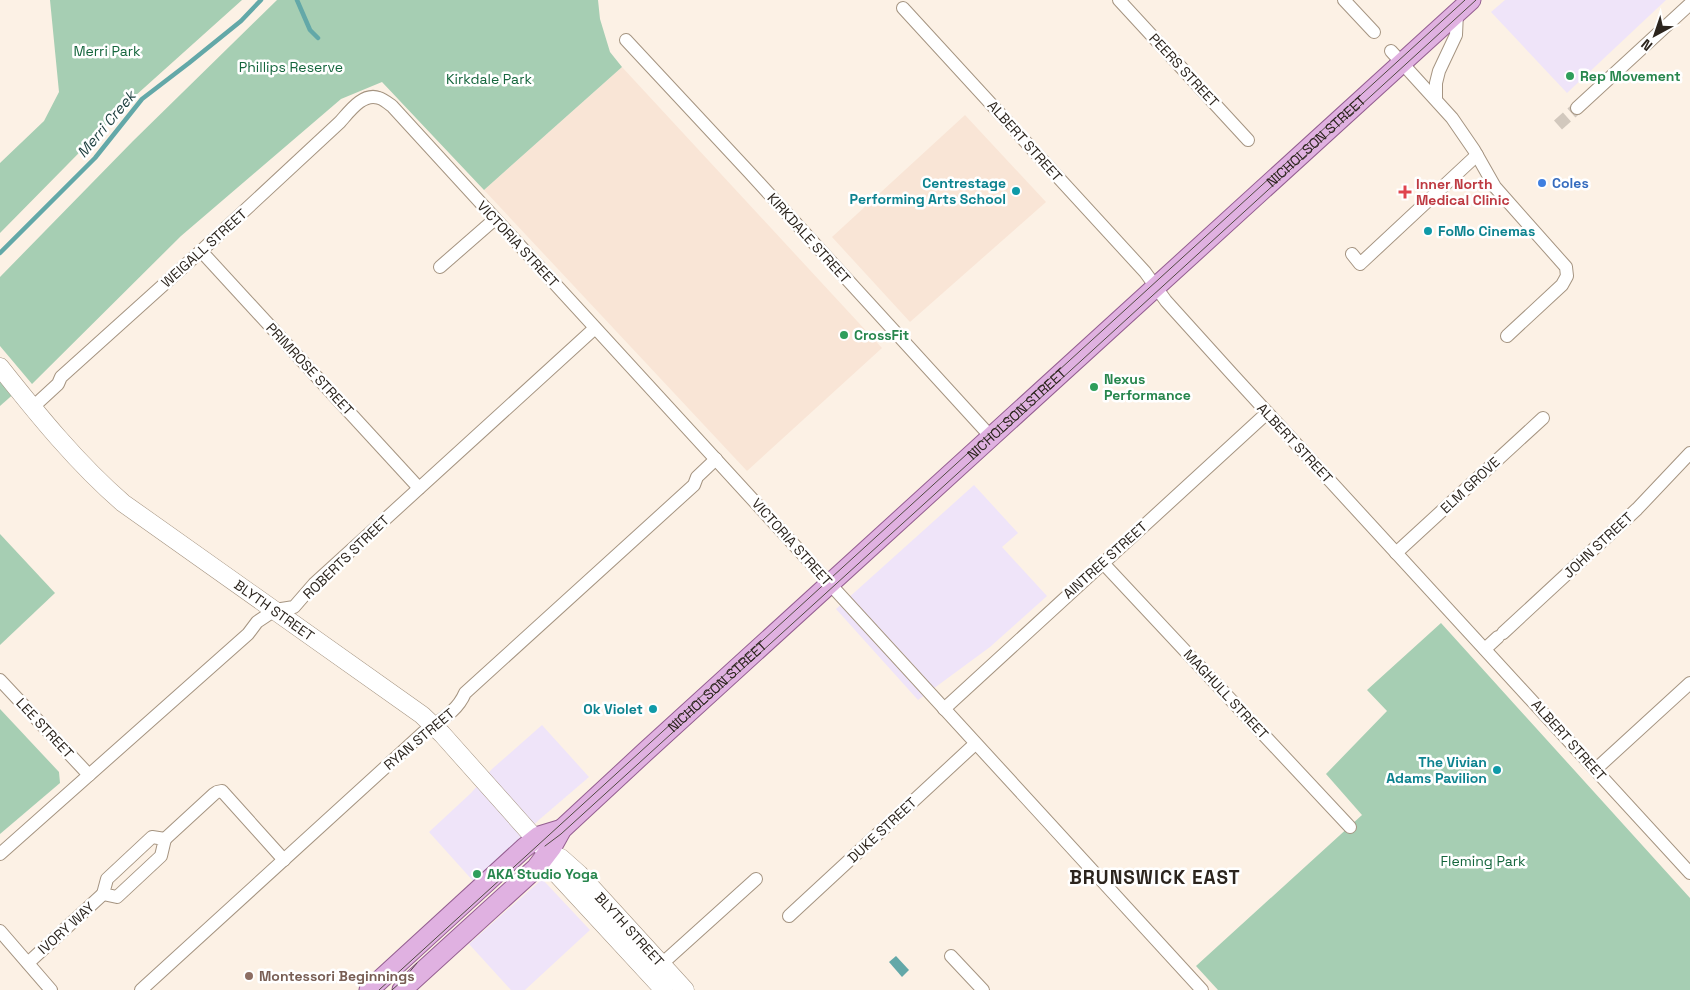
<svg xmlns="http://www.w3.org/2000/svg" width="1690" height="990" font-family="'Space Grotesk',sans-serif">
<rect width="100%" height="100%" fill="#fcf1e5"/>
<g fill="#efe4f9">
<path d="M1505 0H1666L1567 93 1491 12Z"/>
<path d="M974 485 1018 533 1002 547 1047 596 990 647 918 700 836 609Z"/>
<path d="M542 725 589 777 540 819 474 882 429 832 471 793 492 769Z"/>
<path d="M540 881H544L590 930 525 990H511L469 944Z"/>
</g>
<g fill="#f9e5d6">
<path d="M622 67 882 348 747 471 484 190Z"/>
<path d="M965 115 1046 202 910 322 832 237Z"/>
</g>
<g fill="#a6ceb3">
<path d="M50 0H242L135 96 0 233V163L44 121 59 92Z"/>
<path d="M277 0H598L600 19 610 52 622 67 484 190 382 82 341 99 181 236 32 384 0 346V277L133 141Z"/>
<path d="M0 372 17 391 0 406Z"/>
<path d="M0 534 55 593 0 645Z"/>
<path d="M1441 623 1690 898V990H1218L1196 966 1362 815 1326 774 1387 711 1367 690Z"/>
<path d="M0 709 59 772 60 783 0 834Z"/>
</g>
<path fill="#63a8a8" d="M896 956 909 970 902 977 889 962Z"/>
<g fill="none" stroke-linecap="round" stroke-linejoin="round">
<g stroke="#63a8a8" stroke-width="4.5">
<path d="M297 0 310 30 318 38"/>
<path d="M0 253 95 158 142 99 189 63 241 21 261 0"/>
</g>
<path stroke="#d2c8bd" stroke-width="12" stroke-dasharray="12 6" stroke-linecap="butt" d="M1558 125 1577 108"/>
<g stroke="#a59481" stroke-width="14">
<g id="street">
<path d="M1119 0 1248 140"/>
<path d="M1344 0 1374 32"/>
<path d="M903 8 1145 272 1166 301 1232 374 1690 873"/>
<path d="M626 40 749 172 992 438"/>
<path d="M1391 51 1452 118 1474 150 1495 187 1566 267 1567 276 1562 285 1507 336"/>
<path d="M1436 99V83L1439 71 1456 35 1457 13"/>
<path d="M1577 108 1690 4"/>
<path d="M201 251 419 488"/>
<path d="M1352 254 1360 264 1477 155"/>
<path d="M440 267 495 219"/>
<path d="M33 407 58 384 61 377 201 251 340 122C349 112 363 92 379 98 383 99 388 103 392 106L1202 990"/>
<path d="M1396 553 1543 418"/>
<path d="M1102 562 1350 827"/>
<path d="M1503 633 1637 509 1690 453"/>
<path d="M1485 649 1498 637"/>
<path d="M0 680 89 775"/>
<path d="M944 709 1267 413"/>
<path d="M1596 769 1690 683"/>
<path d="M152 837 165 839 161 856 117 897 103 894 107 879Z"/>
<path d="M165 839 214 794 217 792 222 791 284 860"/>
<path d="M0 854 248 634 257 622 275 610 294 607 314 584 595 328"/>
<path d="M789 916 975 744"/>
<path d="M0 931 51 990"/>
<path d="M951 956 983 990"/>
<path d="M28 963 103 894"/>
<path d="M655 970 756 879"/>
<path d="M141 990 424 732C440 720 457 712 465 693L694 485 697 477 716 459"/>
</g>
</g>
<g stroke="#a59481" stroke-width="19">
<g id="secondary">
<path id="s1" d="M0 367C38 415 77 463 123 503L422 715 442 734 548 853 561 858 579 874 685 990"/>
<path d="M548 853 549 863 555 872 664 990"/>
</g>
</g>
<g stroke="#945e90" stroke-width="21">
<g id="primary">
<path d="M369 990 524 848 539 836 562 829"/>
<path id="s2" d="M402 990 536 868 552 847 562 829 645 752 1471 0"/>
</g>
</g>
<use href="#street" stroke="#fff" stroke-width="12"/>
<use href="#secondary" stroke="#fff" stroke-width="18"/>
<use href="#primary" stroke="#e0b1e1" stroke-width="19"/>
<g stroke="#514a42" stroke-width="1">
<path d="M1001 434 1476 0"/>
<path d="M545 846 561 834 979 454"/>
<path d="M379 990 1465 0"/>
<path d="M392 990 402 981 417 963"/>
</g>
</g>
<g fill="#2e9e5b" stroke="#fff" stroke-width="2">
<circle cx="1570" cy="76" r="5"/>
<circle cx="844" cy="335" r="5"/>
<circle cx="1094" cy="387" r="5"/>
<circle cx="477" cy="874" r="5"/>
</g>
<circle fill="#3f7fe0" stroke="#fff" stroke-width="2" cx="1542" cy="183" r="5"/>
<g fill="#0f9aa8" stroke="#fff" stroke-width="2">
<circle cx="1016" cy="191" r="5"/>
<circle cx="1428" cy="231" r="5"/>
<circle cx="653" cy="709" r="5"/>
<circle cx="1497" cy="770" r="5"/>
</g>
<path fill="#e0444e" stroke="#fff" stroke-width="2" d="M1402.5 184.5h5v5h5v5h-5v5h-5v-5h-5v-5h5z"/>
<circle fill="#8d6e63" stroke="#fff" stroke-width="2" cx="249" cy="976" r="5"/>
<g text-anchor="middle" dominant-baseline="central" stroke-width="5" stroke-linejoin="round" paint-order="stroke">
<g font-size="14" fill="#15663d" stroke="#fff">
<text x="107" y="51">Merri Park</text>
<text x="291" y="67">Phillips Reserve</text>
<text x="489" y="79">Kirkdale Park</text>
<text x="1483" y="861">Fleming Park</text>
</g>
<g font-size="14" fill="#2c251e" stroke="#fff">
<text transform="translate(1184 70) rotate(47)">PEERS STREET</text>
<text transform="translate(1025 141) rotate(48)">ALBERT STREET</text>
<text stroke="none"><textPath href="#s2" startOffset="1249">NICHOLSON STREET</textPath></text>
<text transform="translate(809 238) rotate(48)">KIRKDALE STREET</text>
<text transform="translate(518 244) rotate(47)">VICTORIA STREET</text>
<text transform="translate(204 248) rotate(-42)">WEIGALL STREET</text>
<text transform="translate(310 369) rotate(47)">PRIMROSE STREET</text>
<text stroke="none"><textPath href="#s2" startOffset="844">NICHOLSON STREET</textPath></text>
<text transform="translate(1295 443) rotate(47)">ALBERT STREET</text>
<text transform="translate(1470 485) rotate(-43)">ELM GROVE</text>
<text transform="translate(792 542) rotate(48)">VICTORIA STREET</text>
<text transform="translate(1598 545) rotate(-43)">JOHN STREET</text>
<text transform="translate(346 557) rotate(-44)">ROBERTS STREET</text>
<text transform="translate(1105 560) rotate(-42)">AINTREE STREET</text>
<text stroke="none"><textPath href="#s1" startOffset="369">BLYTH STREET</textPath></text>
<text stroke="none"><textPath href="#s2" startOffset="439">NICHOLSON STREET</textPath></text>
<text transform="translate(1226 694) rotate(47)">MAGHULL STREET</text>
<text transform="translate(45 728) rotate(47)">LEE STREET</text>
<text transform="translate(419 739) rotate(-40)">RYAN STREET</text>
<text transform="translate(1569 740) rotate(48)">ALBERT STREET</text>
<text transform="translate(882 830) rotate(-43)">DUKE STREET</text>
<text transform="translate(66 928) rotate(-42)">IVORY WAY</text>
<text stroke="none"><textPath href="#s1" startOffset="850">BLYTH STREET</textPath></text>
</g>
<g font-size="14" font-weight="bold" fill="#27864d" stroke="#fff" text-anchor="start">
<text x="1580" y="76">Rep Movement</text>
<text x="854" y="335">CrossFit</text>
<text x="1104" y="379">Nexus<tspan x="1104" dy="16">Performance</tspan></text>
<text x="487" y="874">AKA Studio Yoga</text>
</g>
<g font-size="14" font-weight="bold" fill="#0d838f" stroke="#fff" text-anchor="end">
<text x="1006" y="183">Centrestage<tspan x="1006" dy="16">Performing Arts School</tspan></text>
<text x="1438" y="231" text-anchor="start">FoMo Cinemas</text>
<text x="643" y="709">Ok Violet</text>
<text x="1487" y="762">The Vivian<tspan x="1487" dy="16">Adams Pavilion</tspan></text>
</g>
<g font-size="14" font-weight="bold" fill="#366cbe" stroke="#fff" text-anchor="start">
<text x="1552" y="183">Coles</text>
</g>
<g font-size="14" font-weight="bold" fill="#be3a42" stroke="#fff" text-anchor="start">
<text x="1416" y="184">Inner North<tspan x="1416" dy="16">Medical Clinic</tspan></text>
</g>
<g font-size="14" font-weight="bold" fill="#785e54" stroke="#fff" text-anchor="start">
<text x="259" y="976">Montessori Beginnings</text>
</g>
<g font-size="15" font-style="italic" fill="#1c3e3e" stroke="#fff">
<text transform="translate(106 124) rotate(-50)">Merri Creek</text>
</g>
<g font-size="19" font-weight="bold" letter-spacing="1" fill="#2c251e" stroke="#fff">
<text x="1155" y="877">BRUNSWICK EAST</text>
</g>
</g>
<g transform="translate(1655 35) rotate(220)" stroke="#ffffff" stroke-width="4" paint-order="stroke">
<path d="M0-4L9 19L0 12L-9 19Z" fill="#2c251e"/>
<text y="-8" font-size="14" font-weight="bold" text-anchor="middle" fill="#2c251e">N</text>
</g>
</svg>
